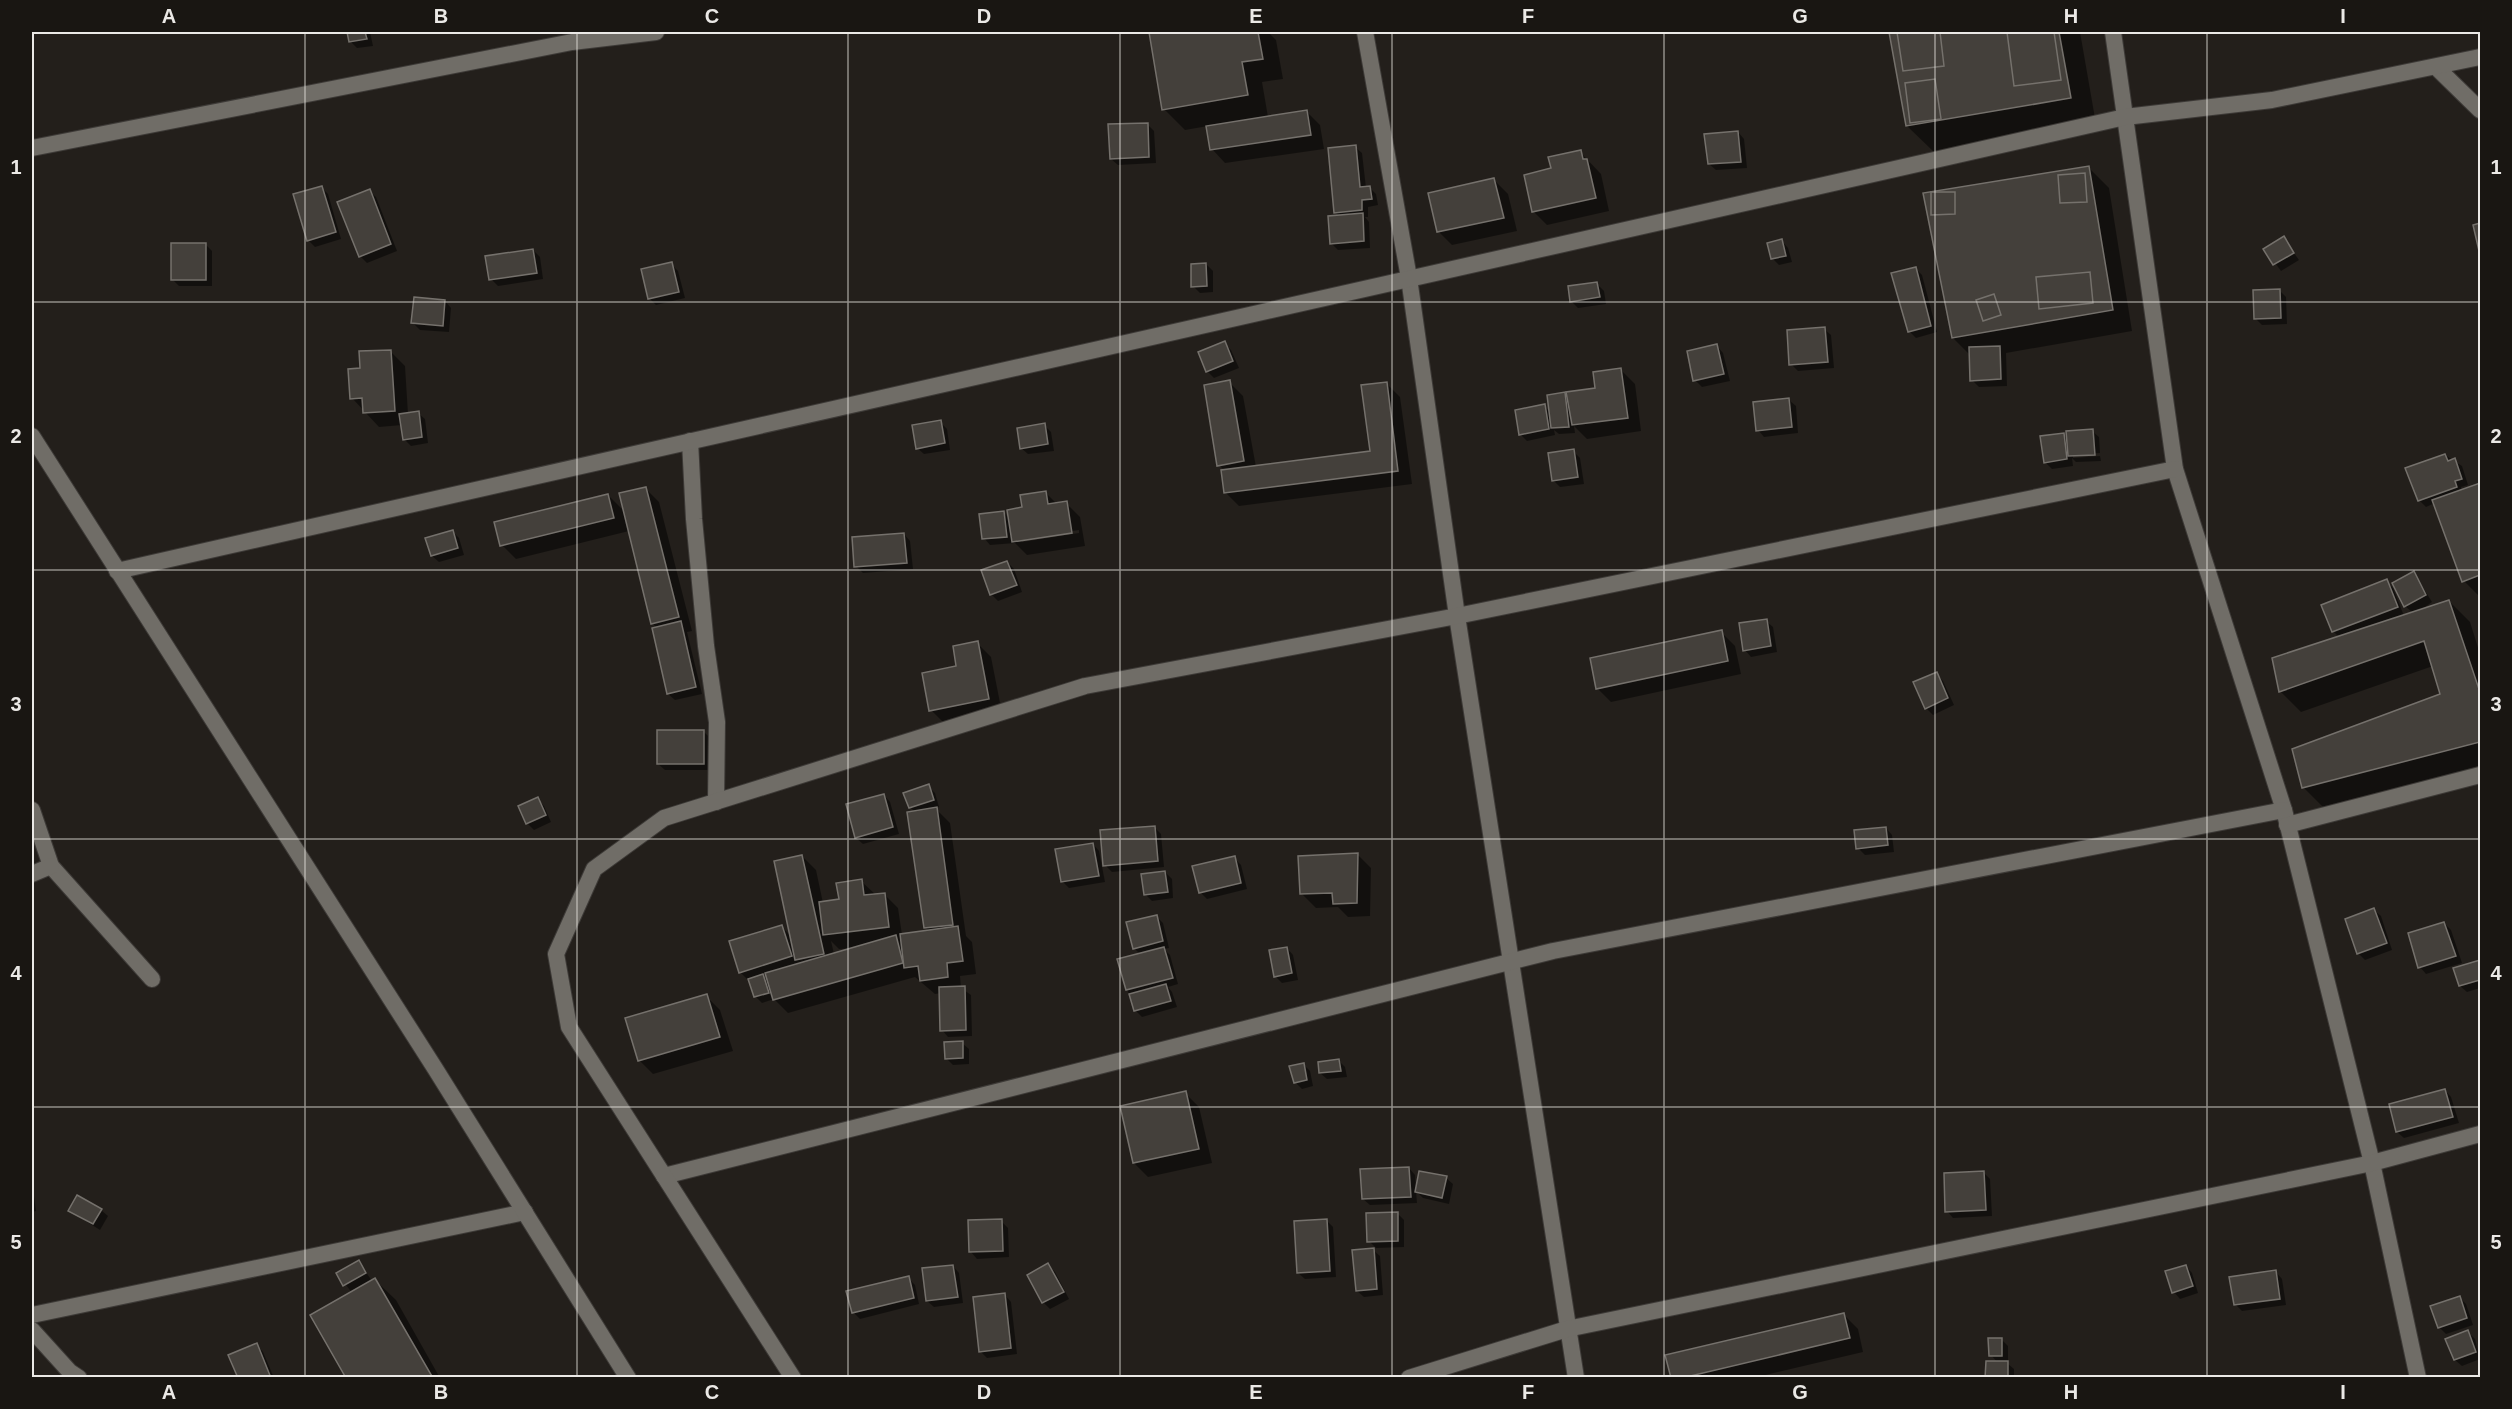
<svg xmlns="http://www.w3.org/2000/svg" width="2512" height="1409" font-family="Helvetica,sans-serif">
<rect width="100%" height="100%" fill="#231f1b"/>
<g fill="#0007" fill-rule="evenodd">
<path d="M348 32H370L373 46 357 48 350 41Z"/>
<path d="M1151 32H1268L1276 40 1283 79 1262 82 1268 117 1306 111 1320 125 1324 149 1225 163 1212 149 1208 126 1185 130 1164 109Z"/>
<path d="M1891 32H2080L2096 124 1934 152 1907 126Z"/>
<path d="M1147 124 1154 131 1156 163 1118 165 1111 159Z"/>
<path d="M1738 132 1744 139 1747 168 1716 170 1709 164Z"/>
<path d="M1355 147 1362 153 1366 188H1370L1376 194 1378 205 1368 207V217H1365L1369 222 1370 248 1338 250 1331 243 1339 216 1336 213Z"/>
<path d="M1580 152 1601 174 1609 211 1547 225 1533 211 1553 169Z"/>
<path d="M2088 167 2109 188 2132 331 2006 353 2007 386 1979 387 1972 380 1971 356 1953 338Z"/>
<path d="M1494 180 1508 194 1517 231 1452 245 1438 231Z"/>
<path d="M322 188 328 194 341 239 315 247 308 240Z"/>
<path d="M369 191 376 197 397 251 367 263 360 256Z"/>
<path d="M2283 238 2299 260 2281 271 2265 249Z"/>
<path d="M1782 241 1788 248 1792 262 1779 265 1772 258Z"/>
<path d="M205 244 212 251V286H179L173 280Z"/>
<path d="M533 250 540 257 543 279 498 286 491 279Z"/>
<path d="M671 264 678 271 685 298 656 305 649 298Z"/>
<path d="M1206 264 1213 271V292L1200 293 1193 286Z"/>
<path d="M1915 268 1922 275 1937 332 1916 338 1909 331Z"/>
<path d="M1597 284 1604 291 1606 304 1578 308 1571 301Z"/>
<path d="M2279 290 2286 297 2287 324 2262 325 2255 318Z"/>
<path d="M445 301 451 308 449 332 420 330 413 323Z"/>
<path d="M1824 329 1831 335 1834 368 1798 371 1791 364Z"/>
<path d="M1224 343 1231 350 1239 368 1214 378 1207 371Z"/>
<path d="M1717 346 1723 353 1730 381 1702 387 1695 380Z"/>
<path d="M391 352 405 366 408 414 418 413 425 419 428 443 411 446 404 439 402 425 379 427 352 398 362 369Z"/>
<path d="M1621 370 1635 384 1641 431 1587 439 1574 426 1575 433 1559 434 1554 430 1555 435 1527 441 1520 434 1544 406 1550 412 1564 394 1569 398 1597 389Z"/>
<path d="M1229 382 1243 396 1256 467 1371 452 1386 383 1400 397 1412 484 1239 506 1225 492V471L1219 465Z"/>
<path d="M1789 400 1796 406 1798 433 1764 437 1758 430Z"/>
<path d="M940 422 947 429 950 450 924 454 917 448Z"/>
<path d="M1044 425 1051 432 1054 451 1028 454 1021 448Z"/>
<path d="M2092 431 2099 437 2100 453 2073 455V458L2100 456 2101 461 2076 462 2072 458 2073 466 2052 469 2045 462 2063 434 2068 440Z"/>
<path d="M1573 451 1580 458 1584 484 1560 487 1553 480Z"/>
<path d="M2445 455 2462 466 2468 485 2461 487 2462 491 2480 485V594L2478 595 2464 581 2435 503 2426 507 2419 500Z"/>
<path d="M645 488 659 502 692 631 687 632 702 694 675 700 668 694 657 628 652 623 629 531 516 559 502 545 608 495 625 512Z"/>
<path d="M1046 493 1057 504 1066 503 1080 517 1085 546 1027 555 1015 543 990 545 984 538 1004 513 1009 518ZM1079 530V533L1022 542V539Z"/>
<path d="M452 531 459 538 464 555 439 562 432 556Z"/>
<path d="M904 534 910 541 913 569 863 573 856 566Z"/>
<path d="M1007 562 1014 569 1022 592 998 601 991 594Z"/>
<path d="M2414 573 2432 602 2418 612 2449 601 2470 622 2480 654V767L2324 808 2303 787 2442 695 2433 666 2301 712 2281 692 2274 659 2339 637 2333 631 2386 581 2393 588 2404 616 2413 613 2405 606Z"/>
<path d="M1766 621 1773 627 1777 652 1751 657 1745 650Z"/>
<path d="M1721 632 1735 646 1741 674 1611 702 1597 688Z"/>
<path d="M977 643 991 657 1002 713 945 724 931 710Z"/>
<path d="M1936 674 1943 681 1954 705 1933 715 1926 708Z"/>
<path d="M703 731 710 738V770H665L658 764Z"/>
<path d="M928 786 935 793 939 807 935 808 950 823 966 936 972 942 976 974 960 976 961 988 971 995 972 1036 948 1037 942 1030 941 993 935 994 915 977 788 1013 774 999 762 1003 755 996 750 978 747 979 740 972 782 927 792 937 802 856 816 870 823 903 840 900 861 881 876 895 884 894 898 908 902 935 929 931 925 927 915 812 910 807ZM831 941 839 949 856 948 834 954ZM766 973 767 976 770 983 761 974Z"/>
<path d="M884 795 890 802 899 834 863 844 856 838Z"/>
<path d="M537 799 544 806 551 822 534 830 527 823Z"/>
<path d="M1155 828 1161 834 1164 867 1112 872 1105 865Z"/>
<path d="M1886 828 1892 835 1894 852 1865 855 1858 848Z"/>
<path d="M1093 844 1099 851 1105 882 1069 888 1062 881Z"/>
<path d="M1357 854 1371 868 1370 916 1348 917 1338 907 1316 908 1302 894Z"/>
<path d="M1234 858 1241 865 1247 889 1207 899 1200 892Z"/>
<path d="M1165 872 1172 879 1173 898 1152 901 1145 894Z"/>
<path d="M2374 910 2381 916 2392 950 2365 960 2358 953Z"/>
<path d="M1156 916 1163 923 1169 948 1164 949 1170 955 1178 984 1168 987 1172 992 1177 1007 1142 1017 1135 1010 1127 989 1141 955 1134 948Z"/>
<path d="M2444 923 2451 930 2462 963 2426 974 2420 967Z"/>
<path d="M1287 948 1293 955 1298 980 1282 983 1275 976Z"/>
<path d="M2480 961V988L2467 992 2460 986 2455 969Z"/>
<path d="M706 996 720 1010 733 1051 653 1074 639 1060Z"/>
<path d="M962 1043 969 1049V1064L953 1065 946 1058Z"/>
<path d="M1339 1061 1345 1067 1347 1077 1327 1079 1320 1073Z"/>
<path d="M1303 1064 1310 1071 1313 1086 1302 1089 1295 1082Z"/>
<path d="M2445 1090 2451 1097 2459 1123 2404 1138 2397 1132 2391 1105Z"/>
<path d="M1185 1093 1199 1107 1212 1163 1148 1177 1134 1163Z"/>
<path d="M1409 1168 1415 1175 1416 1189 1446 1178 1453 1184 1449 1204 1423 1198 1416 1191 1417 1203 1370 1205 1363 1199Z"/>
<path d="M1984 1173 1990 1179 1992 1216 1953 1218 1947 1211Z"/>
<path d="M32 1182 36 1211 32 1212Z"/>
<path d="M101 1210 108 1216 100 1230 70 1211Z"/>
<path d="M1397 1213 1404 1220V1247L1376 1248 1369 1241Z"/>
<path d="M1326 1220 1333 1227 1336 1277 1305 1279 1298 1273Z"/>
<path d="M1001 1221 1008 1228 1009 1257 977 1259 971 1252Z"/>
<path d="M1373 1250 1380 1256 1383 1295 1364 1297 1357 1291Z"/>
<path d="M359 1262 372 1281 375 1280 396 1300 440 1378H348L352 1293 338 1274Z"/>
<path d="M1048 1265 1055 1272 1069 1299 1050 1309 1043 1302Z"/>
<path d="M953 1266 959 1273 963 1303 934 1307 927 1301Z"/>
<path d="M2186 1266 2192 1273 2198 1293 2180 1299 2174 1292Z"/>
<path d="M2276 1272 2282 1279 2286 1305 2242 1311 2235 1304Z"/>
<path d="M908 1278 915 1285 919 1304 860 1319 853 1312Z"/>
<path d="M1005 1295 1011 1302 1017 1354 987 1358 980 1351Z"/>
<path d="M2459 1297 2466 1304 2473 1325 2446 1334 2439 1327Z"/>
<path d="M1844 1315 1858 1329 1863 1352 1753 1378H1673Z"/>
<path d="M2468 1332 2475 1339 2480 1359 2462 1366 2455 1360Z"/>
<path d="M2002 1340 2008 1346V1364L2014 1369V1378H1987L1998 1363 1991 1355Z"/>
<path d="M257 1345 263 1352 274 1378H239Z"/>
</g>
<g fill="#44403b" stroke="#75716c" stroke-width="1.5">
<path d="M347 32H365L367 39 349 42Z"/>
<path d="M1149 32H1258L1263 59 1242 62 1248 95 1162 110Z"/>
<path d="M1889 32H2059L2071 98 1906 126Z"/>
<path d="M1897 32H1940L1944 66 1903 71Z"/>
<path d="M2007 32H2054L2061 80 2014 86Z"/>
<path d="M1935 79 1941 119 1910 123 1905 83Z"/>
<path d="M1307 110 1311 135 1210 150 1206 126Z"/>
<path d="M1148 123 1149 157 1110 159 1108 124Z"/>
<path d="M1738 131 1741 162 1708 164 1704 134Z"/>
<path d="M1356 145 1360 187 1370 186 1372 199 1362 200V210L1334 213 1328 148Z"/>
<path d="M1581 150 1583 159H1587L1596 198 1532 212 1524 175 1551 168 1548 157Z"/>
<path d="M2089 166 2113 310 1952 338 1923 193Z"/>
<path d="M2085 173 2087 202 2060 203 2058 175Z"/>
<path d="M1494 178 1504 218 1437 232 1428 193Z"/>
<path d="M322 186 336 232 307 241 293 194Z"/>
<path d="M370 189 391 244 359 257 337 202Z"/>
<path d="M1931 192H1955V214L1931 215Z"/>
<path d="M1363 213 1364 241 1330 244 1328 216Z"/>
<path d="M2480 223V251H2479L2473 225Z"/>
<path d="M2284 236 2294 253 2273 265 2263 249Z"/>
<path d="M1782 239 1786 256 1771 259 1767 243Z"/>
<rect x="171" y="243" width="35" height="37"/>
<path d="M533 249 537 273 489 280 485 256Z"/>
<path d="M672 262 679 292 648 299 641 269Z"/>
<path d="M1206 263 1207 286 1191 287V264Z"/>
<path d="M1916 267 1931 326 1908 332 1891 273Z"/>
<path d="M2090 272 2093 303 2039 309 2036 277Z"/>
<path d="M1597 282 1600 297 1570 302 1568 286Z"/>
<path d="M2280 289 2281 318 2254 319 2253 290Z"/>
<path d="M1994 294 2001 315 1983 321 1976 300Z"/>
<path d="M414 297 445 300 443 326 411 323Z"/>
<path d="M1825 327 1828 362 1789 365 1787 330Z"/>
<path d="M1225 341 1233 361 1206 372 1198 352Z"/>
<path d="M1717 344 1724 374 1693 381 1687 351Z"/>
<path d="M2000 346 2001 379 1970 381 1969 347Z"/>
<path d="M391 350 395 411 363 413 362 398 350 399 348 369 360 368 359 351Z"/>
<path d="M1621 368 1628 418 1572 425 1566 392 1595 388 1593 372Z"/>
<path d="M1230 380 1244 461 1217 466 1204 385Z"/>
<path d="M1387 382 1398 471 1224 493 1221 470 1370 451 1361 385Z"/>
<path d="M1565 392 1569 427 1551 428 1547 395Z"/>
<path d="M1789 398 1792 427 1756 431 1753 402Z"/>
<path d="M1545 404 1549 429 1519 435 1515 410Z"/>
<path d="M419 411 422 437 403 440 399 414Z"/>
<path d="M941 420 945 443 916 449 912 425Z"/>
<path d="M1045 423 1048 444 1020 449 1017 428Z"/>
<path d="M2093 429 2095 455 2068 456 2066 431Z"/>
<path d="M2064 433 2067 459 2044 463 2040 436Z"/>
<path d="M1574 449 1578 477 1552 481 1548 453Z"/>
<path d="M2445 454 2448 461 2455 458 2462 479 2455 481 2457 487 2418 501 2405 468Z"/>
<path d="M2480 483V575L2462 582 2432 500Z"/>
<path d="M646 487 679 617 651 624 619 493Z"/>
<path d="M1046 491 1048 504 1067 501 1072 533 1012 542 1007 510 1022 507 1020 495Z"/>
<path d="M608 494 614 518 500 546 494 522Z"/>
<path d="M1004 511 1007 537 982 539 979 514Z"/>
<path d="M453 530 458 548 431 556 425 538Z"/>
<path d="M904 533 907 563 854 567 852 537Z"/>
<path d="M1007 561 1017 585 990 595 981 570Z"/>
<path d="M2414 571 2426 595 2404 607 2392 583Z"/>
<path d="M2387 579 2398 607 2332 632 2321 605Z"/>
<path d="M2449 600 2480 692V742L2302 788 2292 749 2440 694 2424 641 2279 692 2272 658Z"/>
<path d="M1767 619 1771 646 1743 651 1739 623Z"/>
<path d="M681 621 696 687 667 694 652 628Z"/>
<path d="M1722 630 1728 661 1596 689 1590 658Z"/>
<path d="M978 641 989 699 929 711 922 673 956 666 953 646Z"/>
<path d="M1937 672 1948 698 1925 709 1913 682Z"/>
<rect x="657" y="730" width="47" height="34"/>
<path d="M929 784 934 800 909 808 903 793Z"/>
<path d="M884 794 893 827 855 838 846 804Z"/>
<path d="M538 797 546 815 526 824 518 806Z"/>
<path d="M937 807 953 925 924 928 907 812Z"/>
<path d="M1155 826 1158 861 1103 866 1100 830Z"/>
<path d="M1886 827 1888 845 1856 849 1854 830Z"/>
<path d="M1093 843 1099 876 1061 882 1055 849Z"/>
<path d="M1358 853 1357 903 1333 904 1332 893 1300 894 1298 856Z"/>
<path d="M802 855 824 954 795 960 774 861Z"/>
<path d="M1235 856 1241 883 1199 893 1192 866Z"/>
<path d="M1165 871 1168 892 1144 895 1141 874Z"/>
<path d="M862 879 864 895 885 893 889 927 823 935 819 902 839 899 836 883Z"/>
<path d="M2374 908 2387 943 2357 954 2345 919Z"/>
<path d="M1157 915 1163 941 1133 949 1126 922Z"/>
<path d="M2444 922 2456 956 2418 968 2408 933Z"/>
<path d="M782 925 792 956 739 973 729 941Z"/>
<path d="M958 926 963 961 947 963 948 977 920 981 918 966 904 968 900 934Z"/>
<path d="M896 935 903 963 773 1000 765 973Z"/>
<path d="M1164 947 1173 978 1126 990 1117 959Z"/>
<path d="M1287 947 1292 973 1274 977 1269 950Z"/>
<path d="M2480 960V980L2459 986 2453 968Z"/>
<path d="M763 974 769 993 754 997 748 979Z"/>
<path d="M1166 984 1171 1001 1134 1011 1129 994Z"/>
<path d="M965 986 966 1030 940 1031 939 987Z"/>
<path d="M707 994 720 1037 638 1061 625 1018Z"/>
<path d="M963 1041V1058L945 1059 944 1042Z"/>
<path d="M1339 1059 1341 1071 1319 1073 1318 1062Z"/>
<path d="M1304 1063 1307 1080 1294 1083 1289 1066Z"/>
<path d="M2445 1089 2453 1117 2396 1132 2389 1104Z"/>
<path d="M1186 1091 1199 1149 1133 1163 1120 1106Z"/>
<path d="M1409 1167 1411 1197 1362 1199 1360 1169Z"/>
<path d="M1419 1171 1447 1176 1442 1198 1415 1192Z"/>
<path d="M1984 1171 1986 1210 1945 1212 1944 1173Z"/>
<path d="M77 1195 102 1209 93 1224 68 1211Z"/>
<path d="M1398 1212V1241L1367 1242 1366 1213Z"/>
<path d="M1002 1219 1003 1251 969 1252 968 1220Z"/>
<path d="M1327 1219 1330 1271 1297 1273 1294 1221Z"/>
<path d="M1374 1248 1377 1289 1356 1291 1352 1250Z"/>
<path d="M359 1260 366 1273 343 1286 336 1273Z"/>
<path d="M1048 1263 1064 1292 1042 1303 1027 1275Z"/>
<path d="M953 1265 958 1297 926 1301 922 1268Z"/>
<path d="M2186 1265 2193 1286 2172 1293 2165 1271Z"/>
<path d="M2276 1270 2280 1299 2234 1305 2229 1277Z"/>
<path d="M909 1276 914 1298 852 1313 846 1291Z"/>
<path d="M375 1278 433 1378H346L310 1315Z"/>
<path d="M1005 1293 1011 1348 979 1352 973 1297Z"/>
<path d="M2460 1296 2467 1318 2438 1328 2430 1306Z"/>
<path d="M1844 1313 1850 1338 1682 1378H1671L1665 1355Z"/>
<path d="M2468 1330 2476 1352 2454 1360 2445 1339Z"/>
<path d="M1988 1338H2002V1356H1989Z"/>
<path d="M257 1343 271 1378H238L228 1355Z"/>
<path d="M1986 1361H2008V1378H1985Z"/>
</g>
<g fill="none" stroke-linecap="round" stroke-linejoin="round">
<g stroke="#3d3a37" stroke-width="18">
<g id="minor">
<path d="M1365 32 1409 278 1457 616 1576 1378"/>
<path d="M2113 32 2175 469 2284 810 2372 1163 2418 1378"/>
<path d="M2436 67 2480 110"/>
<path d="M32 148 572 42 656 32"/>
<path d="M690 441 694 519 706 646 717 722 716 802"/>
<path d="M117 571 2125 117 2272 100 2480 57"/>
<path d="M32 810 51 866 152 979"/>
<path d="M2287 825 2480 775"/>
<path d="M32 874 51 866"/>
<path d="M664 1176 1553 951 2284 810"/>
<path d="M32 1315 525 1212"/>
<path d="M32 1330 70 1372 79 1378"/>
<path d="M793 1378 569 1027 556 954 594 869 664 818 1085 686 1457 616 2175 469"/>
<path d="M1409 1378 1567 1329 2372 1163 2480 1134"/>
</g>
</g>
<g stroke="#3d3a37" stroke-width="18">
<path id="secondary" d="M32 436 436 1070 628 1378"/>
</g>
<use href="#minor" stroke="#706d67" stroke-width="16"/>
<use href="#secondary" stroke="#706d67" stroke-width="16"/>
</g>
<path fill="none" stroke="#ebe9e6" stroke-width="1.5" stroke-opacity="0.55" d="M305 32V1378M577 32V1378M848 32V1378M1120 32V1378M1392 32V1378M1664 32V1378M1935 32V1378M2207 32V1378M32 302H2480M32 570H2480M32 839H2480M32 1107H2480"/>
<rect width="2512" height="1409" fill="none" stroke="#191612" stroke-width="66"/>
<rect x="33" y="33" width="2446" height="1343" fill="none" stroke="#ebe9e6" stroke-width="2"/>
<g font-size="20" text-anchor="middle" font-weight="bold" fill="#ebe9e6">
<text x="169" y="23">A</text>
<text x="441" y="23">B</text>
<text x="712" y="23">C</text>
<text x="984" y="23">D</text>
<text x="1256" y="23">E</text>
<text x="1528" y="23">F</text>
<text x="1800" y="23">G</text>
<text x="2071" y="23">H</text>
<text x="2343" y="23">I</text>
<text x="16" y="174">1</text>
<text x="2496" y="174">1</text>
<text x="16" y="443">2</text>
<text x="2496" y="443">2</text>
<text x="16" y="711">3</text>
<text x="2496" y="711">3</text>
<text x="16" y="980">4</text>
<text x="2496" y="980">4</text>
<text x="16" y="1249">5</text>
<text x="2496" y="1249">5</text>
<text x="169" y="1399">A</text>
<text x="441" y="1399">B</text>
<text x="712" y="1399">C</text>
<text x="984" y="1399">D</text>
<text x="1256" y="1399">E</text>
<text x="1528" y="1399">F</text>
<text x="1800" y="1399">G</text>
<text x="2071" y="1399">H</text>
<text x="2343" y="1399">I</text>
</g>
</svg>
